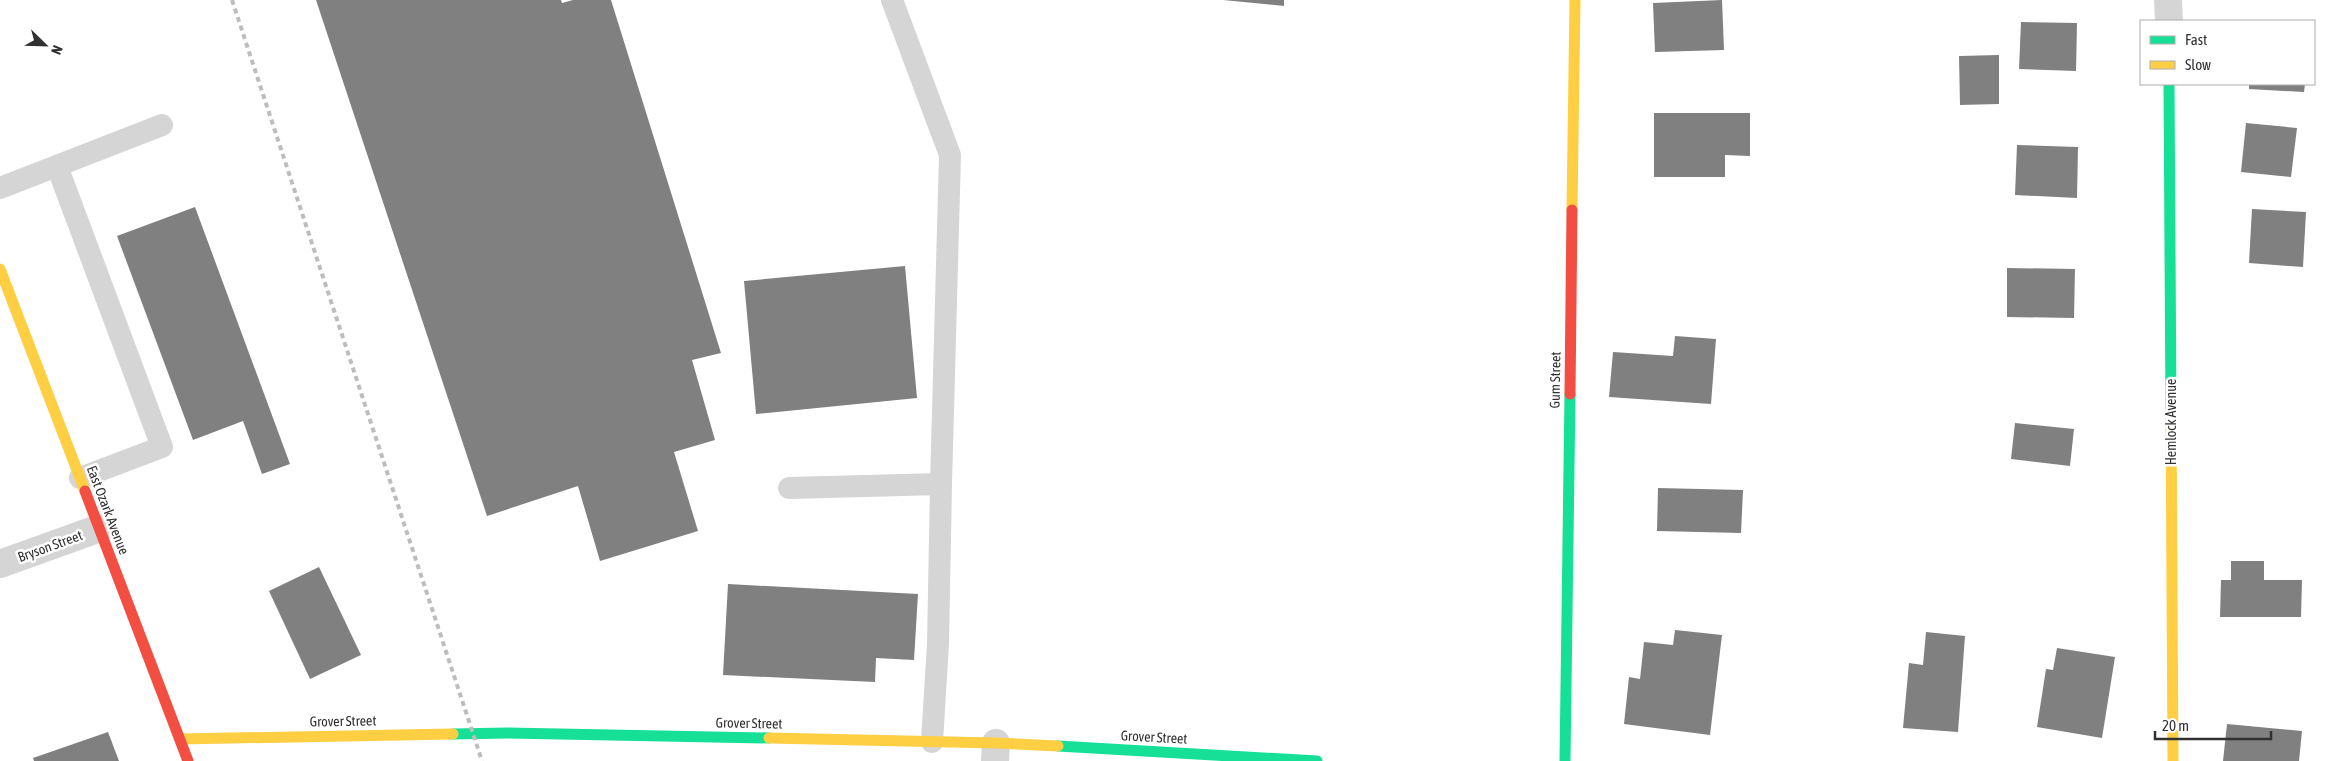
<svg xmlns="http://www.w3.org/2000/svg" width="2335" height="761" font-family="'Asap Condensed',sans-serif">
<rect width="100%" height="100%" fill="#fff"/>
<g fill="#808080">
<path d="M316 0H561L562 3 573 0H611L721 353 692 360 715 440 674 452 698 531 600 561 578 486 487 516Z"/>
<path d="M1223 0H1284V6Z"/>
<path d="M1722 0 1724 50 1655 52 1653 3Z"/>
<path d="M2021 22 2077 23 2076 71 2019 69Z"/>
<path d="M1999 55V104L1960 105 1959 56Z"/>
<path d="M2249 84H2305L2304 92 2249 89Z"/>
<path d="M1654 113H1750V156L1725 155V177H1654Z"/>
<path d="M2246 123 2297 128 2291 177 2241 172Z"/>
<path d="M2017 145 2078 147 2077 198 2015 195Z"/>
<path d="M195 207 290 464 262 474 243 421 193 440 117 236Z"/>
<path d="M2252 209 2306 212 2303 267 2249 263Z"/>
<path d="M905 266 917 398 756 414 744 281Z"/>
<path d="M2007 268 2075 269 2074 318 2007 317Z"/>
<path d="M1675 336 1716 339 1711 404 1609 397 1613 352 1673 356Z"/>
<path d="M2015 423 2074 429 2070 466 2011 459Z"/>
<path d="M1658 488 1743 490 1741 533 1657 531Z"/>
<path d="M2231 561H2264V580H2302L2301 617H2220L2221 580H2231Z"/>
<path d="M319 567 361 655 310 679 269 591Z"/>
<path d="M728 584 918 594 914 660 876 658 875 682 723 675Z"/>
<path d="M1675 630 1722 635 1710 735 1624 724 1629 677 1640 679 1644 642 1673 645Z"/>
<path d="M1926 632 1965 636 1958 732 1903 728 1909 663 1923 665Z"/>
<path d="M2057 648 2115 657 2102 738 2037 727 2046 669 2053 670Z"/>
<path d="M2227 724 2302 731 2299 761H2223Z"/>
<path d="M108 732 119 761H34L33 758Z"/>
</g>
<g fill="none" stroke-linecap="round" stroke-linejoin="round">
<g stroke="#d5d5d5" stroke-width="22">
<path d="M892 0 950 155 941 484"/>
<path d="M57 166 162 447 80 478"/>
<path d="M0 188 162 125"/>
<path d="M789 488 941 484 938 644 932 742"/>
</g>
<g stroke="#d5d5d5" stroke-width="28">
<path d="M2168 0 2169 21"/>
<path d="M0 564 100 528"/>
<path d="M995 761 996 743"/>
</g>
<g stroke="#16e098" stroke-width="11">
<path d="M2169 84 2171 413"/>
<path d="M453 734 507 733 769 738"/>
<path d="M1058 746 1317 761"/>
<path d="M1565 761 1570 394"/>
</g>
<g stroke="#ffcf43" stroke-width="11">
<path d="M1572 210 1575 0"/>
<path d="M0 269 85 491"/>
<path d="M2171 413 2173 761"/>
<path d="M769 738 996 743 1058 746"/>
<path d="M180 739 453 734"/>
</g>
<g stroke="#f24e42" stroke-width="11">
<path d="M1570 394 1572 210"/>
<path d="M85 491 188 761"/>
</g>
<path stroke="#bdbdbd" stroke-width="4" stroke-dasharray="5 4" stroke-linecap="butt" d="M232 0 482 761"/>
</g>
<g text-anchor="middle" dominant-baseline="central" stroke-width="5" stroke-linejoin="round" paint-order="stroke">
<g font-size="14" fill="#313131" stroke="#fff">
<text transform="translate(1555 380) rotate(-89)">Gum Street</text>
<text transform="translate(2171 422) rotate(-90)">Hemlock Avenue</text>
<text transform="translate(108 510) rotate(69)">East Ozark Avenue</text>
<text transform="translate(50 546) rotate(-20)">Bryson Street</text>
<text transform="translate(343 721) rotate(-1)">Grover Street</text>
<text transform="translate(749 723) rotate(1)">Grover Street</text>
<text transform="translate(1154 737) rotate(3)">Grover Street</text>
</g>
</g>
<rect x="2140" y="20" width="175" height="65" fill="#ffffff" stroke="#adadad"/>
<rect x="2150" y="36" width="25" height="8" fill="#16e098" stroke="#adadad"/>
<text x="2185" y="45" font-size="15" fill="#313131">Fast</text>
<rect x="2150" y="61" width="25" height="8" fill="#ffcf43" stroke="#adadad"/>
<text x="2185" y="70" font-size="15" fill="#313131">Slow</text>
<g transform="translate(45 45) rotate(113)" stroke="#ffffff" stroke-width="4" paint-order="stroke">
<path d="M0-4L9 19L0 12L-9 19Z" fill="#313131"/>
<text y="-8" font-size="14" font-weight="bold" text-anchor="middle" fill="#313131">N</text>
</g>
<path d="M2155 731v8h116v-8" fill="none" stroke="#313131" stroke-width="2.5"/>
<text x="2162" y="731" font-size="15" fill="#313131" stroke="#ffffff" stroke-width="4" paint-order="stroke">20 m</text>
</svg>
